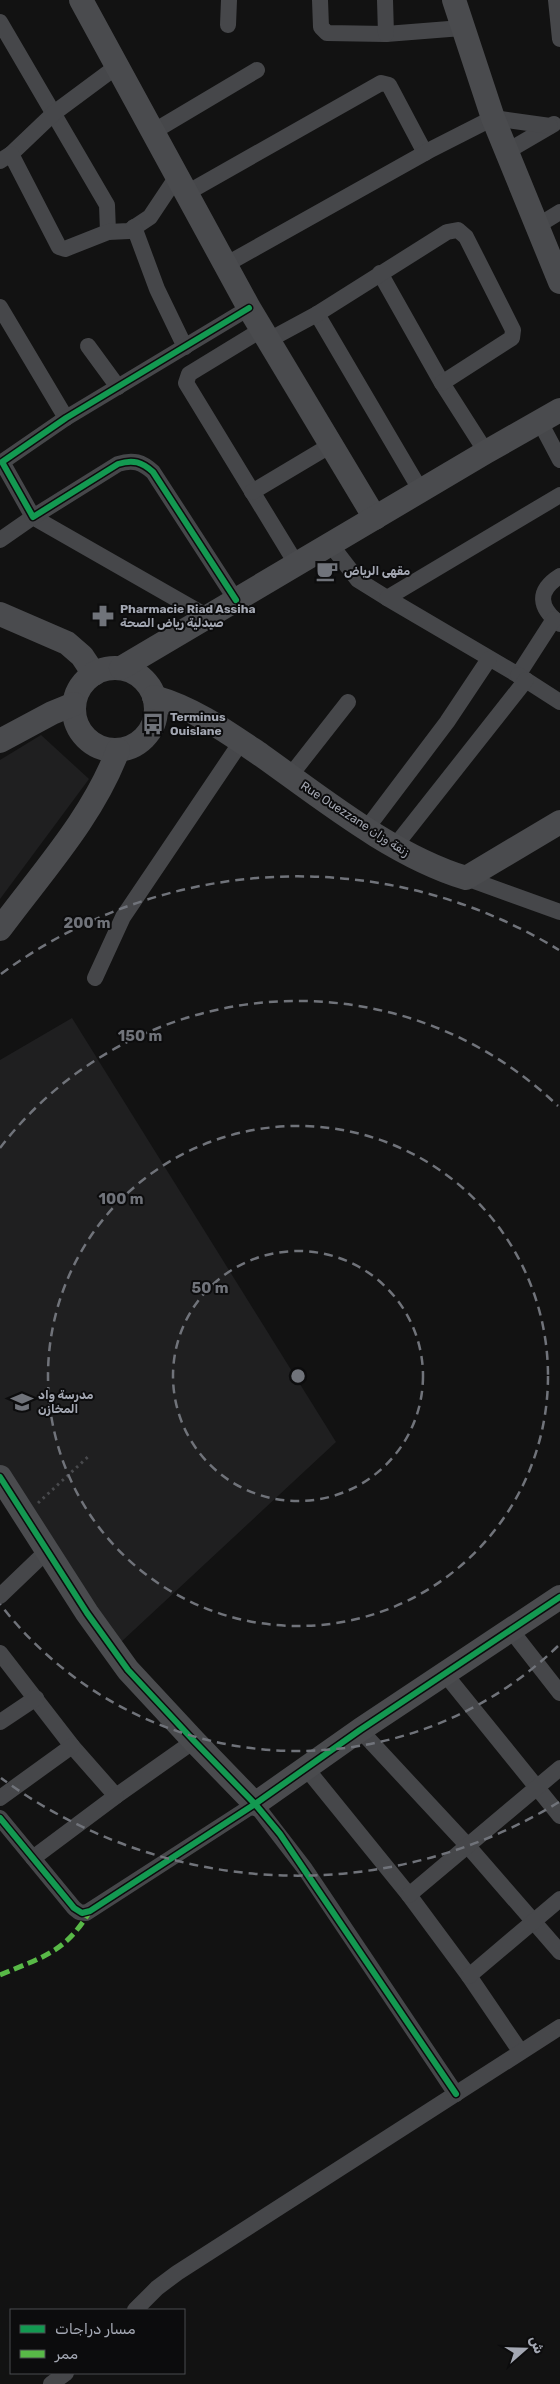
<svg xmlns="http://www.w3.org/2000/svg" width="560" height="2384" font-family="Rubik,'Noto Naskh Arabic',sans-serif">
<rect width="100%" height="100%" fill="#121212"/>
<g fill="#1f1f20">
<path d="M41 735 89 779 0 899V760Z"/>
<path d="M72 1018 336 1442 120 1643 0 1468V1060Z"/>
</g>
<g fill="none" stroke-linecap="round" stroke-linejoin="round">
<path stroke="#48494c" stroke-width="3" stroke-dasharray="2.5 4" stroke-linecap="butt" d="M38 1503 90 1455"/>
<g stroke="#46474a" stroke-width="16">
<path d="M320 0 321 27 327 33 386 34 462 28"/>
<path d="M385 0 386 34"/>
<path d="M556 0 560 39"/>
<path d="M0 22 107 205 108 232"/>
<path d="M228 25 229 0"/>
<path d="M151 133 257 70"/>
<path d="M506 152 554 124"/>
<path d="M11 154 54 113 116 67"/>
<path d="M0 161 11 154 59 247 65 249 108 232 129 231 150 217 176 178"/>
<path d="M185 194 381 83 389 85 425 153"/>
<path d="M537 226 560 212"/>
<path d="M134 227 157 289 185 347"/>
<path d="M225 265 432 149 493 118 550 126"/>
<path d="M380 273 442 383 486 452"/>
<path d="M0 307 66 418"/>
<path d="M317 314 421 491"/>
<path d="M261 330 189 374 186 383 297 565"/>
<path d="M267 341 317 314 447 232 458 230 466 237 513 330 512 338 442 383"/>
<path d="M88 346 118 387"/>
<path d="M540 422 560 460"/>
<path d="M252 492 331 445"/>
<path d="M0 540 33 517 208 617"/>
<path d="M331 545 358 580 387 598"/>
<path d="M560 576C536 591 539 608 560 624"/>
<path d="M236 600 153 472C142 462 133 459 118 464L33 517 2 462 66 418 249 308"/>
<path d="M554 619 518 675 387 598 560 495"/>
<path d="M518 675 560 702"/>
<path d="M290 776 348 702"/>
<path d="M367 828 447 722 489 659"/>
<path d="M395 846 526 680"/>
<path d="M466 878 560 912"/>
<path d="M95 978 123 917 241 742"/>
<path d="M0 1596 48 1550"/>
<path d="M510 1629 560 1693"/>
<path d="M0 1653 72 1746 116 1796 194 1741"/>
<path d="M445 1674 560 1816"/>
<path d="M0 1722 36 1698"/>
<path d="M360 1730 467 1845 560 1952"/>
<path d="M306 1768 409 1895 469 1976 520 2051"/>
<path d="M0 1798 72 1746"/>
<path d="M0 1818 74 1908 79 1912 86 1913 255 1804 305 1869 456 2094"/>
<path d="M33 1858 116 1796"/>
<path d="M409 1895 560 1768"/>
<path d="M469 1976 560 1899"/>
<path d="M135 2310 157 2288 177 2273 560 2027"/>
<path d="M51 2384 66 2373"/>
</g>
<g stroke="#4a4b4e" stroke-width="24">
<path d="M81 0 249 308 375 518"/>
<path d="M454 0 493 118 560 282"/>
<path d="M0 614 67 643 82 656 94 674"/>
<circle cx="115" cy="709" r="41"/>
<path d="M121 668 486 452 560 410"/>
<path d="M154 697C194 708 227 732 261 755 323 799 393 856 466 878L560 822"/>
<path d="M0 741 52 713 74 704"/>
<path d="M0 929C42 872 93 817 118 750"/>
<path d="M0 1477 87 1613 128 1670 194 1741 255 1804 360 1730 560 1597"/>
</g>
<path stroke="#58b947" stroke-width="5" stroke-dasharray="10 5" stroke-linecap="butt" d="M0 1975C42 1957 65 1953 90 1911"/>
<g stroke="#0c0c0d" stroke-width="9">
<g id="cycleway">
<path d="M236 600 153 472C142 462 133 459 118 464L33 517 2 462 66 418 249 308"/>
<path d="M0 1477 87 1613 128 1670 194 1741 255 1804 280 1834 456 2094"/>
<path d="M0 1818 74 1908 82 1913 90 1911 255 1804 360 1730 560 1597"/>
</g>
</g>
<use href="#cycleway" stroke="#139951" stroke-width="6"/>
</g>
<g fill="none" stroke="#70737a" stroke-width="2.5" stroke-dasharray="9 6">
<circle cx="298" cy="1376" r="125"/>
<circle cx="298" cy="1376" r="250"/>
<path d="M558 1646A375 375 0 0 1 0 1604M0 1148A375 375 0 0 1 558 1106"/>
<path d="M559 1802A500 500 0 0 1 1 1778M1 974A500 500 0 0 1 559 950"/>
</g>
<defs>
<g id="cafe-bare" transform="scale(1.725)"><path d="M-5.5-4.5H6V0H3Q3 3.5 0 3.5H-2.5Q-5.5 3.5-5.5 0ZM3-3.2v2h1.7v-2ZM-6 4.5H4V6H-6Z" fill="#70737a" stroke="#0c0c0d" stroke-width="2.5" paint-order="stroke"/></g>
<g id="pharmacy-bare" transform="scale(1.725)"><path d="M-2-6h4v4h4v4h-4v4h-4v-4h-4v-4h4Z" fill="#70737a" stroke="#0c0c0d" stroke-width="2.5" paint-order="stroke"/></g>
<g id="bus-bare" transform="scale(1.725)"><path d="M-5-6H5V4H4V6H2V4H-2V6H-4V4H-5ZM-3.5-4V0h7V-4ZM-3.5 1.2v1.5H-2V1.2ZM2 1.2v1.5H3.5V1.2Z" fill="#70737a" stroke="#0c0c0d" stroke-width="2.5" paint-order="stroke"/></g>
<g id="school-bare" transform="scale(1.725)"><path d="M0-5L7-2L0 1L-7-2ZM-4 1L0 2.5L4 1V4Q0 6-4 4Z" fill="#70737a" stroke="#0c0c0d" stroke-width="2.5" paint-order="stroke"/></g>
</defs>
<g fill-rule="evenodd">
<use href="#cafe-bare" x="327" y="571"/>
<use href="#pharmacy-bare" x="103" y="616"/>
<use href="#bus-bare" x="153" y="724"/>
<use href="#school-bare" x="22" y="1402"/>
</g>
<g text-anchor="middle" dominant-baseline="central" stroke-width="4" stroke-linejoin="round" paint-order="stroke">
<g font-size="12" font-weight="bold" fill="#a3a7b2" stroke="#0c0c0d" text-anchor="start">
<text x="344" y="571">مقهى الرياض</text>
<text x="120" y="609">Pharmacie Riad Assiha<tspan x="120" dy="14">صيدلية رياض الصحة</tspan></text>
<text x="170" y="717">Terminus<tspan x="170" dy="14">Ouislane</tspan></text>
<text x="38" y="1395">مدرسة واد<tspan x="38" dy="14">المخازن</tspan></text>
</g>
<g font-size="12" fill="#a3a7b2" stroke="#0c0c0d">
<text transform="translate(355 819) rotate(33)">Rue Ouezzane زنقة وزان</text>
</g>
</g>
<circle cx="298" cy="1376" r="8" fill="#70737a" stroke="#0c0c0d" stroke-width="2.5"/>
<g font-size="15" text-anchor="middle" font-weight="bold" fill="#70737a" stroke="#0c0c0d" stroke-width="4" stroke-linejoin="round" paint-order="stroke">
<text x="87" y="928">200 m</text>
<text x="140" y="1041">150 m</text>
<text x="121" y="1204">100 m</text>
<text x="210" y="1293">50 m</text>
</g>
<rect x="10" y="2309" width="175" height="65" fill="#0c0c0d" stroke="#484a4f"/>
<rect x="20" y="2325" width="25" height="8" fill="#139951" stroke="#484a4f"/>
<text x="55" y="2334" font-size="15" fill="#a3a7b2">مسار دراجات</text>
<rect x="20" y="2350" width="25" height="8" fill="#58b947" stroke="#484a4f"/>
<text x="55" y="2359" font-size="15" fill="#a3a7b2">ممر</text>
<g transform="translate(525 2349) rotate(70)" stroke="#0c0c0d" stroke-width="4" paint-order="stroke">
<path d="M0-4L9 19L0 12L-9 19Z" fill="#a3a7b2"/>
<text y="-8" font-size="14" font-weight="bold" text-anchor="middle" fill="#a3a7b2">ش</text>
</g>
</svg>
